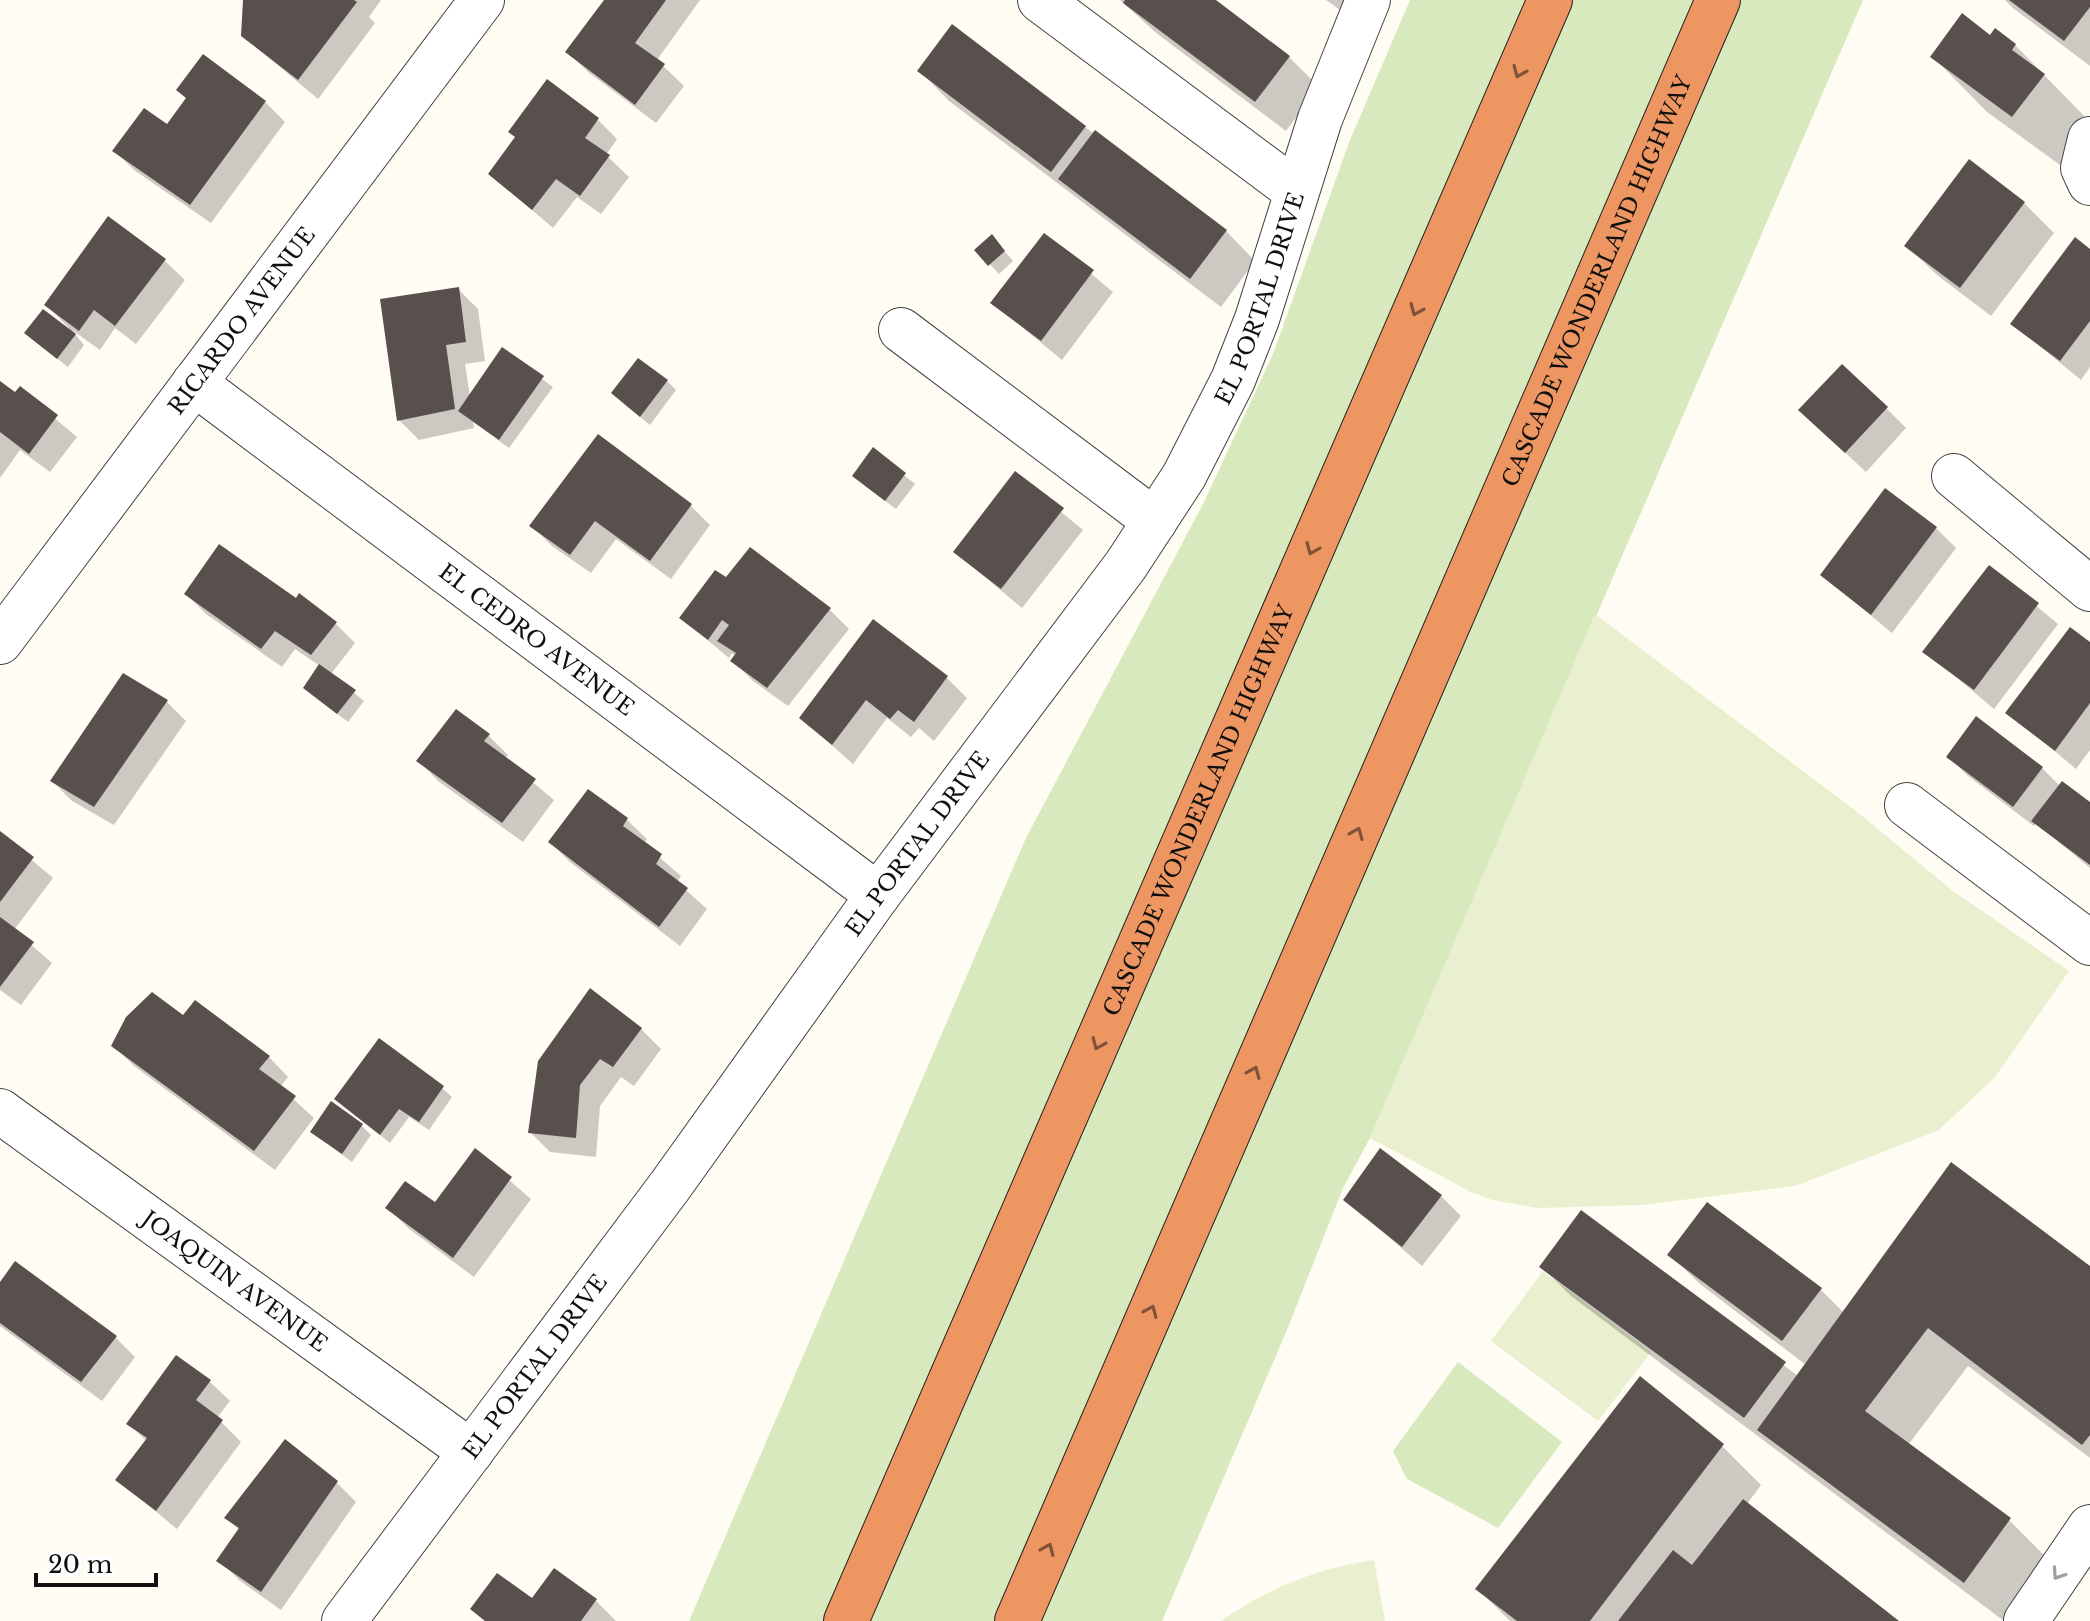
<svg xmlns="http://www.w3.org/2000/svg" width="2090" height="1621" font-family="'Libre Baskerville',serif">
<rect width="100%" height="100%" fill="#fffcf4"/>
<g fill="#d8e9be">
<path d="M1410 0H1863L1370 1138 1343 1188 1287 1330 1162 1621H689L1026 838 1203 504 1273 354 1350 140Z"/>
<path d="M1458 1362 1562 1442 1498 1528 1407 1479 1393 1451Z"/>
</g>
<g fill="#e8f0cf">
<path d="M1595 614 1856 811 1953 891 2069 971 1995 1077 1939 1130 1795 1186 1642 1205 1537 1208 1492 1200 1471 1192 1370 1138Z"/>
<path d="M1543 1271 1651 1352 1598 1421 1491 1341Z"/>
<path d="M1374 1560 1385 1621H1221C1269 1588 1317 1568 1374 1560Z"/>
</g>
<g fill="#0003">
<path d="M245 0H381L369 17 375 23 318 99 243 36Z"/>
<path d="M607 0H700L657 60 684 86 656 123 588 72 568 52Z"/>
<path d="M1120 0H1213L1289 57 1319 87 1286 131 1155 32Z"/>
<path d="M1326 0H1347L1340 10Z"/>
<path d="M2005 0H2090V66L2013 8Z"/>
<path d="M1991 38 2015 45 2090 122 2067 170 1987 112 1933 57Z"/>
<path d="M203 57 265 102 285 122 211 223 134 170 114 150 168 126 188 99Z"/>
<path d="M920 71 1085 127 1226 231 1255 261 1221 307 949 101Z"/>
<path d="M598 120 617 139 606 155 629 177 601 214 577 197 553 228 490 174Z"/>
<path d="M2024 203 2054 233 1991 316 1937 275 1907 246Z"/>
<path d="M108 218 165 261 185 280 136 344 115 328 100 350 72 330 84 345 68 367 36 342 69 328 46 305Z"/>
<path d="M1045 235 1113 292 1062 360 993 303Z"/>
<path d="M1001 247 1013 261 999 274 977 250Z"/>
<path d="M2090 251V367L2081 380 2013 324Z"/>
<path d="M458 289 478 309 485 361 465 364 470 397 503 350 553 387 509 448 473 422 474 428 419 440 399 420Z"/>
<path d="M667 381 676 390 650 425 623 403Z"/>
<path d="M0 384 16 395 20 389 77 437 50 472 20 450 0 478Z"/>
<path d="M1886 408 1906 428 1866 472 1821 430Z"/>
<path d="M873 450 915 484 896 509 864 485Z"/>
<path d="M1015 474 1083 530 1022 608 955 552Z"/>
<path d="M690 505 710 525 671 579 616 539 591 573 552 546 532 526Z"/>
<path d="M1936 528 1956 548 1892 633 1822 575Z"/>
<path d="M1989 567 2058 624 1994 709 1925 651Z"/>
<path d="M726 579 829 609 849 629 788 706 753 681 733 661 736 657 732 653 729 658 681 618Z"/>
<path d="M186 594 296 600 335 623 355 643 331 674 364 701 348 722 315 697 320 666 295 649 282 667 206 614Z"/>
<path d="M873 622 947 678 967 698 934 741 919 728 911 737 887 718 853 764 801 718Z"/>
<path d="M2090 644V750L2076 769 2008 712Z"/>
<path d="M166 701 186 721 114 825 72 801 52 781Z"/>
<path d="M488 735 508 755 505 759 554 800 523 842 438 781 419 761Z"/>
<path d="M1948 756 2042 768 2060 786 2090 805V868L2036 823 2034 826 1968 776Z"/>
<path d="M627 820 647 839 644 844 681 876 677 882 707 909 680 946 570 862 550 842Z"/>
<path d="M0 833 53 878 14 930 52 963 21 1005 0 990Z"/>
<path d="M183 1018 269 1057 288 1077 280 1087 314 1118 275 1170 134 1066 114 1046Z"/>
<path d="M641 1029 661 1049 634 1086 621 1077 600 1106 596 1157 550 1152 530 1132 539 1061Z"/>
<path d="M442 1088 452 1097 429 1130 409 1117 390 1143 336 1099Z"/>
<path d="M362 1126 371 1135 352 1162 312 1132Z"/>
<path d="M475 1151 531 1199 474 1277 408 1228 388 1208 435 1204Z"/>
<path d="M1441 1196 1461 1216 1422 1266 1346 1200Z"/>
<path d="M1708 1205 1821 1290 1844 1313 2090 1268V1458L1968 1366 1908 1445 2009 1520 2048 1559 2004 1621 1571 1296 1541 1266 1581 1213 1798 1376 1806 1365 1700 1284 1670 1255Z"/>
<path d="M0 1285 115 1337 135 1357 102 1401 0 1326Z"/>
<path d="M177 1358 210 1382 230 1401 217 1418 241 1442 177 1529 118 1480 147 1442 129 1423Z"/>
<path d="M1722 1446 1761 1485 1747 1504 1896 1621H1510L1478 1589Z"/>
<path d="M336 1482 356 1502 281 1610 239 1580 219 1560 240 1531 227 1518Z"/>
<path d="M532 1601H596L616 1621H485L473 1609Z"/>
</g>
<g fill="#59504d">
<path d="M243 0H354L357 2 298 80 241 36Z"/>
<path d="M604 0H666L635 43 665 64 635 105 565 52Z"/>
<path d="M1125 0H1216L1290 56 1255 102 1123 3Z"/>
<path d="M2009 0H2090V7L2064 41Z"/>
<path d="M1962 13 1990 35 1995 28 2016 44 2012 50 2045 74 2012 117 1930 57Z"/>
<path d="M952 24 1086 126 1051 172 917 71Z"/>
<path d="M203 54 266 101 190 205 112 151 144 108 167 124 186 98 176 90Z"/>
<path d="M547 79 599 118 585 138 610 155 580 196 556 179 532 210 488 174 515 137 508 132Z"/>
<path d="M1095 130 1227 230 1190 279 1058 179Z"/>
<path d="M1969 159 2025 202 1960 288 1904 246Z"/>
<path d="M108 216 166 259 115 326 94 310 79 331 44 305Z"/>
<path d="M1044 233 1094 270 1041 341 990 303Z"/>
<path d="M992 234 1005 251 988 266 974 250Z"/>
<path d="M2075 237 2090 249V321L2060 361 2010 324Z"/>
<path d="M459 287 466 342 446 345 455 409 397 421 380 299Z"/>
<path d="M43 309 76 334 57 359 24 333Z"/>
<path d="M502 347 544 376 499 440 458 411Z"/>
<path d="M638 358 668 380 640 417 611 393Z"/>
<path d="M1842 364 1888 407 1845 453 1798 410Z"/>
<path d="M0 381 15 392 20 386 58 415 29 454 0 432Z"/>
<path d="M598 434 692 504 650 561 595 521 570 555 529 526Z"/>
<path d="M873 447 906 473 885 501 852 476Z"/>
<path d="M1015 471 1064 508 1001 589 953 552Z"/>
<path d="M1885 488 1937 527 1871 615 1820 575Z"/>
<path d="M219 544 296 598 299 593 337 622 311 655 275 631 261 649 184 594Z"/>
<path d="M750 547 831 608 767 688 730 661 736 653 717 641 729 625 722 620 708 640 679 618 715 570 726 577Z"/>
<path d="M1989 565 2039 603 1974 690 1922 652Z"/>
<path d="M873 619 948 676 914 722 898 710 890 719 866 700 832 745 799 718Z"/>
<path d="M2070 627 2090 642V703L2055 751 2005 713Z"/>
<path d="M319 664 356 690 337 714 303 688Z"/>
<path d="M123 673 168 700 94 807 50 781Z"/>
<path d="M456 709 490 734 484 741 536 779 502 823 416 761Z"/>
<path d="M1976 716 2043 767 2013 807 1946 757Z"/>
<path d="M2062 781 2090 802V865L2031 821Z"/>
<path d="M588 789 628 818 623 826 662 854 656 864 688 888 659 927 548 842Z"/>
<path d="M0 831 34 857 0 902Z"/>
<path d="M0 917 34 942 0 987Z"/>
<path d="M590 988 642 1028 613 1067 600 1059 580 1085 576 1138 528 1133 538 1061Z"/>
<path d="M152 992 183 1015 195 1000 270 1056 259 1069 296 1096 254 1151 111 1046 126 1017Z"/>
<path d="M379 1038 444 1086 419 1122 399 1109 380 1135 334 1099Z"/>
<path d="M331 1101 363 1124 342 1154 310 1132Z"/>
<path d="M475 1148 512 1177 453 1258 385 1208 405 1181 435 1202Z"/>
<path d="M1380 1148 1442 1195 1402 1247 1343 1200Z"/>
<path d="M1951 1162 2090 1266V1435L2082 1445 1928 1328 1865 1411 2011 1518 1964 1583 1757 1430Z"/>
<path d="M1707 1202 1822 1288 1782 1341 1667 1255Z"/>
<path d="M1581 1210 1786 1362 1744 1418 1539 1267Z"/>
<path d="M15 1261 117 1336 81 1382 0 1323V1282Z"/>
<path d="M176 1355 211 1380 196 1400 223 1420 156 1511 115 1480 147 1438 126 1424Z"/>
<path d="M1640 1376 1724 1444 1590 1621H1517L1475 1589Z"/>
<path d="M285 1439 338 1481 261 1592 216 1561 239 1528 224 1518Z"/>
<path d="M1743 1499 1899 1621H1618L1673 1550 1692 1565Z"/>
<path d="M554 1568 597 1599 581 1621H485L470 1609 497 1573 532 1598Z"/>
</g>
<g fill="none" stroke-linecap="round" stroke-linejoin="round">
<g stroke="#434343" stroke-width="46">
<g id="minor">
<path d="M1040 0 1296 191"/>
<path d="M2090 139 2083 168 2090 183"/>
<path d="M901 330 1155 521"/>
<path id="s1" d="M194 383 878 895"/>
<path d="M1954 476 2090 589"/>
<path id="s2" d="M0 642 482 0"/>
<path d="M1907 805 2090 943"/>
<path id="s3" d="M0 1111 471 1452"/>
<path id="s4" d="M344 1621 670 1186 878 895 1126 565 1184 476 1233 380 1257 319 1320 119 1368 0"/>
<path d="M2026 1621 2090 1527"/>
</g>
</g>
<g stroke="#212121" stroke-width="46">
<g id="highway">
<path id="s5" d="M846 1621 1550 0"/>
<path id="s6" d="M1017 1621 1718 0"/>
</g>
</g>
<use href="#minor" stroke="#fff" stroke-width="44"/>
<use href="#highway" stroke="#ee9662" stroke-width="44"/>
</g>
<defs><path id="oneway-chevron" d="M-2-3.5L2.5 0L-2 3.5" fill="none" stroke-width="1.6" stroke-linecap="round" stroke-linejoin="round" transform="scale(2)"/></defs>
<g stroke="#7f5339">
<use href="#oneway-chevron" transform="translate(1519 72) rotate(113)"/>
<use href="#oneway-chevron" transform="translate(1416 310) rotate(113)"/>
<use href="#oneway-chevron" transform="translate(1312 549) rotate(113)"/>
<use href="#oneway-chevron" transform="translate(1357 833) rotate(-67)"/>
<use href="#oneway-chevron" transform="translate(1098 1044) rotate(113)"/>
<use href="#oneway-chevron" transform="translate(1254 1072) rotate(-67)"/>
<use href="#oneway-chevron" transform="translate(1151 1311) rotate(-67)"/>
<use href="#oneway-chevron" transform="translate(1048 1549) rotate(-67)"/>
</g>
<use stroke="#9f9f9f" href="#oneway-chevron" transform="translate(2058 1574) rotate(124)"/>
<g text-anchor="middle" dominant-baseline="central" stroke-width="8" stroke-linejoin="round" paint-order="stroke">
<g font-size="22" fill="#101010" stroke="#fff">
<text stroke="none"><textPath href="#s6" startOffset="1460">CASCADE WONDERLAND HIGHWAY</textPath></text>
<text stroke="none"><textPath href="#s4" startOffset="1614">EL PORTAL DRIVE</textPath></text>
<text stroke="none"><textPath href="#s2" startOffset="402">RICARDO AVENUE</textPath></text>
<text stroke="none"><textPath href="#s1" startOffset="428">EL CEDRO AVENUE</textPath></text>
<text stroke="none"><textPath href="#s5" startOffset="884">CASCADE WONDERLAND HIGHWAY</textPath></text>
<text stroke="none"><textPath href="#s4" startOffset="966">EL PORTAL DRIVE</textPath></text>
<text stroke="none"><textPath href="#s3" startOffset="290">JOAQUIN AVENUE</textPath></text>
<text stroke="none"><textPath href="#s4" startOffset="318">EL PORTAL DRIVE</textPath></text>
</g>
</g>
<path d="M36 1573v12h120v-12" fill="none" stroke="#101010" stroke-width="4"/>
<text x="48" y="1573" font-size="24" fill="#101010" stroke="#ffffff" stroke-width="6" paint-order="stroke">20 m</text>
</svg>
